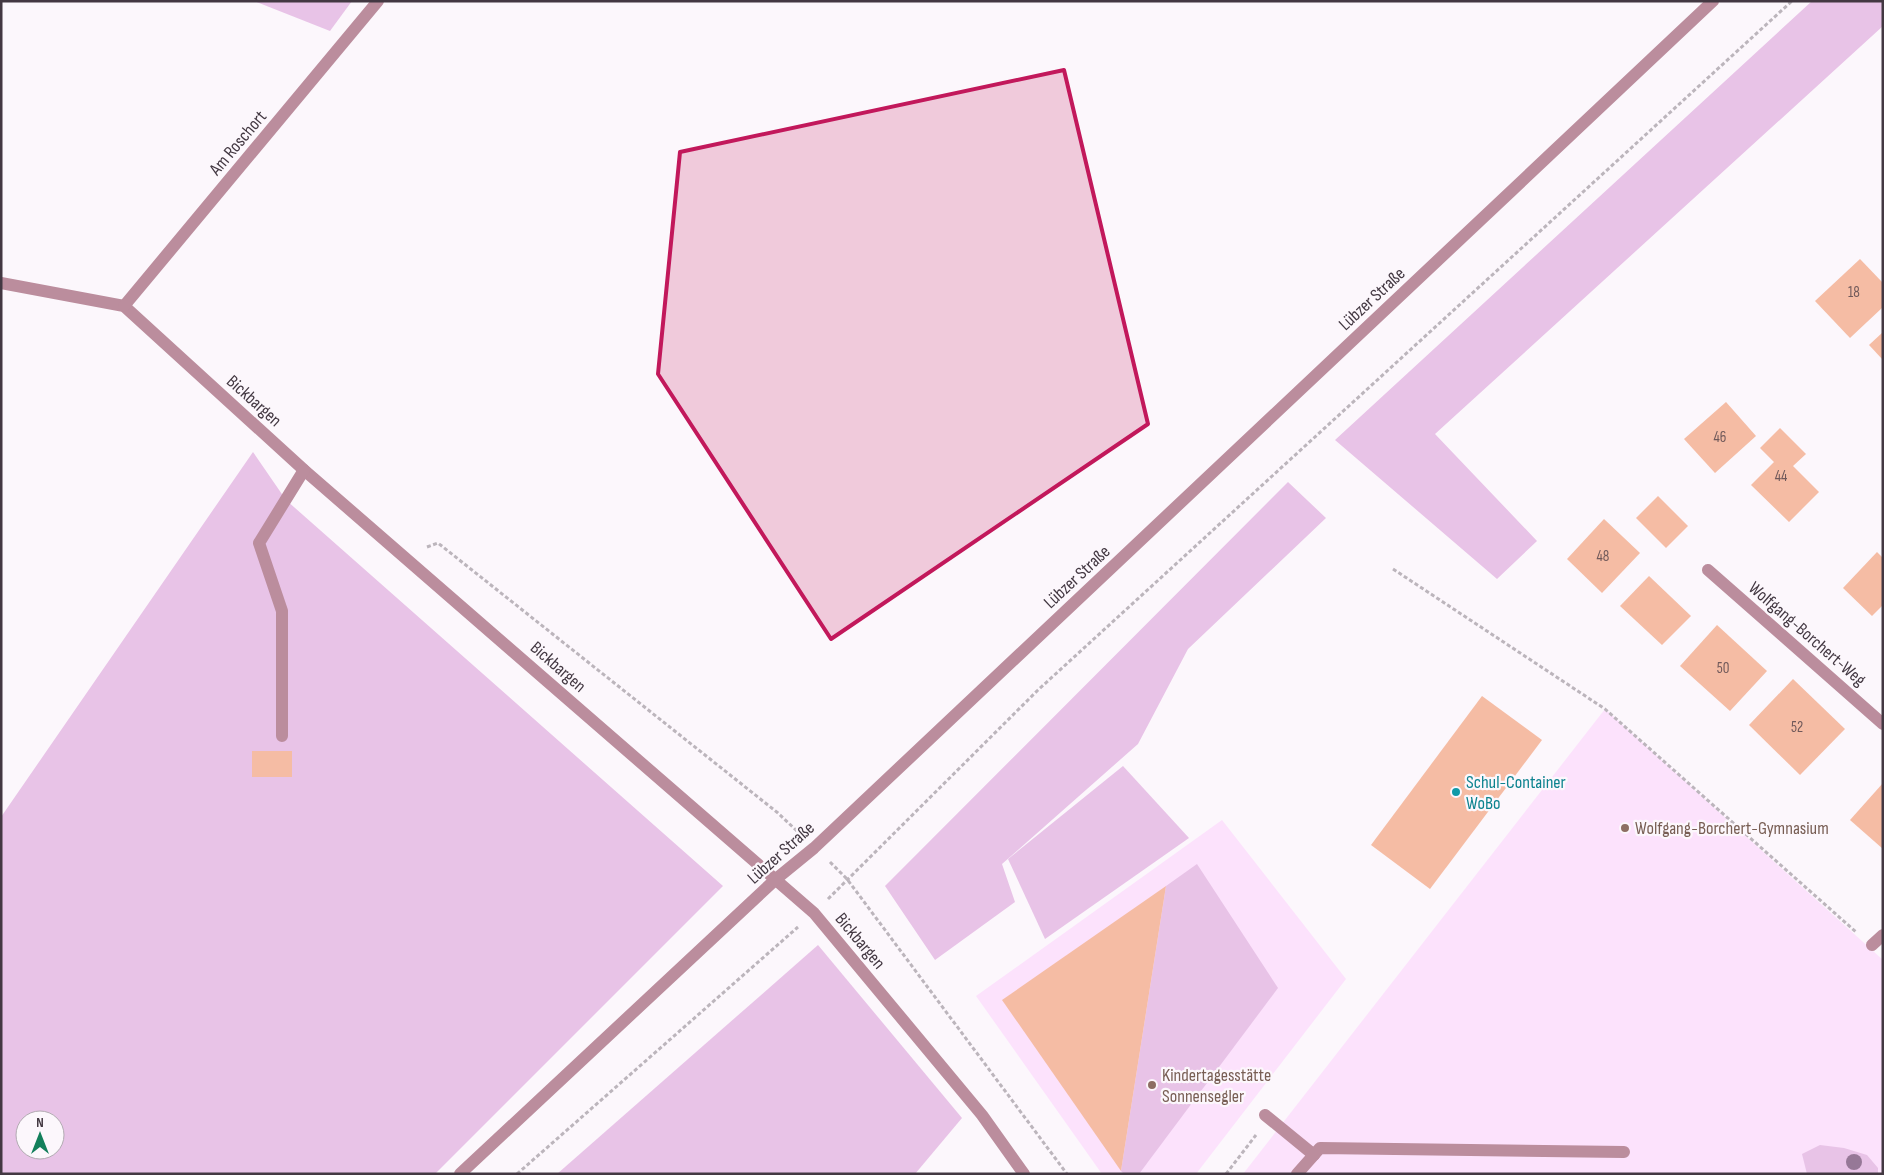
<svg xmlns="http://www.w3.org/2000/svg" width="1884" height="1175" font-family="'Sofia Sans Condensed',sans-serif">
<rect width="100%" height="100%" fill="#fcf7fc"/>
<g fill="#fce2fc">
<path d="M1605 709 1883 960V1174H1243Z"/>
<path d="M1222 820 1346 979 1196 1174H1102L976 996Z"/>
</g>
<g fill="#e8c3e7" fill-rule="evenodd">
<path d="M254 1H352L330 31Z"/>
<path d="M1812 1H1883V26L1435 434 1537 541 1497 579 1335 440Z"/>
<path d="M253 452 286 500 723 886 435 1174H1V817ZM25 1120H55V1150H25Z"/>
<path d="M1288 482 1326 518 1188 649 1138 744 1002 864 1015 902 935 960 885 886Z"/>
<path d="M1123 766 1189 838 1045 939 1008 859Z"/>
<path d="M1197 864 1278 988 1139 1174H1124L1121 1171 1166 886Z"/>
<path d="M818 945 962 1118 915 1174H557Z"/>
<path d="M1820 1145 1844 1148 1867 1155 1878 1168V1174H1807L1802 1154Z"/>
</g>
<g fill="#f5bca4">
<path d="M1860 259 1883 283V307L1850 338 1815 301Z"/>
<path d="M1883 332V360L1869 345Z"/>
<path d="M1726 402 1756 436 1715 473 1684 439Z"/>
<path d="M1780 428 1806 454 1793 466 1819 492 1789 522 1751 485 1774 462 1760 448Z"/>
<path d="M1658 496 1688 526 1666 548 1636 518Z"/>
<path d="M1604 519 1640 553 1602 593 1567 559Z"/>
<path d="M1877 552 1883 558V605L1872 616 1843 588Z"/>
<path d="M1649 576 1691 616 1662 645 1620 606Z"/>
<path d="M1717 625 1767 671 1730 711 1680 666Z"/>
<path d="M1793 679 1845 729 1800 775 1749 725Z"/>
<path d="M1482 696 1542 740 1430 889 1371 845Z"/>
<rect x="252" y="751" width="40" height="26"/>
<path d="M1883 783V849L1850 820Z"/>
<path d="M1166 886 1121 1171 1002 1000Z"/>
</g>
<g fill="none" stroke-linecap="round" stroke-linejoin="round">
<g stroke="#bcb5bc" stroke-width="3" stroke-dasharray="4 2.5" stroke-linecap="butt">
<path d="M427 547 438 543 778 813 798 832"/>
<path d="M1393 569 1605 709 1856 932"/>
<path d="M830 862 847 879 1067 1174"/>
<path d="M828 899 1038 690 1792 1"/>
<path d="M517 1174 798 927"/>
<path d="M1226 1174 1256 1135"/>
</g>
<g stroke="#bb8d9d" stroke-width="12">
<path d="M1 283 124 306 304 470 814 913 982 1115 1024 1174"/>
<path d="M124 306 378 1"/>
<path d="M1708 570 1883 724"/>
<path d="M282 736V611L259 543 304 470"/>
<path d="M1872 945 1883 935"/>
<path d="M1265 1115 1314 1155"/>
<path d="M460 1174 776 879 814 848 1713 1"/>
<path d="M1297 1174 1320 1148 1624 1152"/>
</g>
</g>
<circle fill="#967897" cx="1854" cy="1162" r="8"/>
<path fill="#c2185b" fill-opacity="0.2" stroke="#c2185b" stroke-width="4" stroke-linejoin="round" d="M1064 70 1148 424 831 639 658 374 680 152Z"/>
<circle fill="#0f9aa8" stroke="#fcf7fc" stroke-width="2" cx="1456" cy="792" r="5"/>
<g fill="#8d6e63" stroke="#fcf7fc" stroke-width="2">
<circle cx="1625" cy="828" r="5"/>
<circle cx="1152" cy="1085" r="5"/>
</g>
<g text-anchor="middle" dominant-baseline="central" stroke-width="4.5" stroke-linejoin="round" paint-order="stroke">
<g font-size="15" fill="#70595a">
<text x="1854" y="292">18</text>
<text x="1720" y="437">46</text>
<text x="1781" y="476">44</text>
<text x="1603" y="556">48</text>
<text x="1723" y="668">50</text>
<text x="1797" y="727">52</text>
</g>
<g font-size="18" fill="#433842" stroke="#fcf7fc">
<text transform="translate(238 143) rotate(-50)">Am Roschort</text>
<text transform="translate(1372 299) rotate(-43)">Lübzer Straße</text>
<text transform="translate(254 401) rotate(42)">Bickbargen</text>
<text transform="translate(1077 577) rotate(-43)">Lübzer Straße</text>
<text transform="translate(1807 634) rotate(41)">Wolfgang-Borchert-Weg</text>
<text transform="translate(558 667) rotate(41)">Bickbargen</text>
<text transform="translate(781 853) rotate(-42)">Lübzer Straße</text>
<text transform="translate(860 941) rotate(50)">Bickbargen</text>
</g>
<g font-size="18" fill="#0d838f" stroke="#fcf7fc" text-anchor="start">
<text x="1466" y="782">Schul-Container<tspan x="1466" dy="21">WoBo</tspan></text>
</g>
<g font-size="18" fill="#785e54" stroke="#fcf7fc" text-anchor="start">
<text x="1635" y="828">Wolfgang-Borchert-Gymnasium</text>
<text x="1162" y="1075">Kindertagesstätte<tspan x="1162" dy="21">Sonnensegler</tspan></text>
</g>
</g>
<rect width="1884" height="1175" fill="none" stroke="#433842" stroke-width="5"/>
<g transform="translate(40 1135)"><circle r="24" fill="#fcf7fc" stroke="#b2abb2"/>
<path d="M0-4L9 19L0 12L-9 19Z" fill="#137f5b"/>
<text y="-8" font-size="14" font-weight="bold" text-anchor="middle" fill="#433842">N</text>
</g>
</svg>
